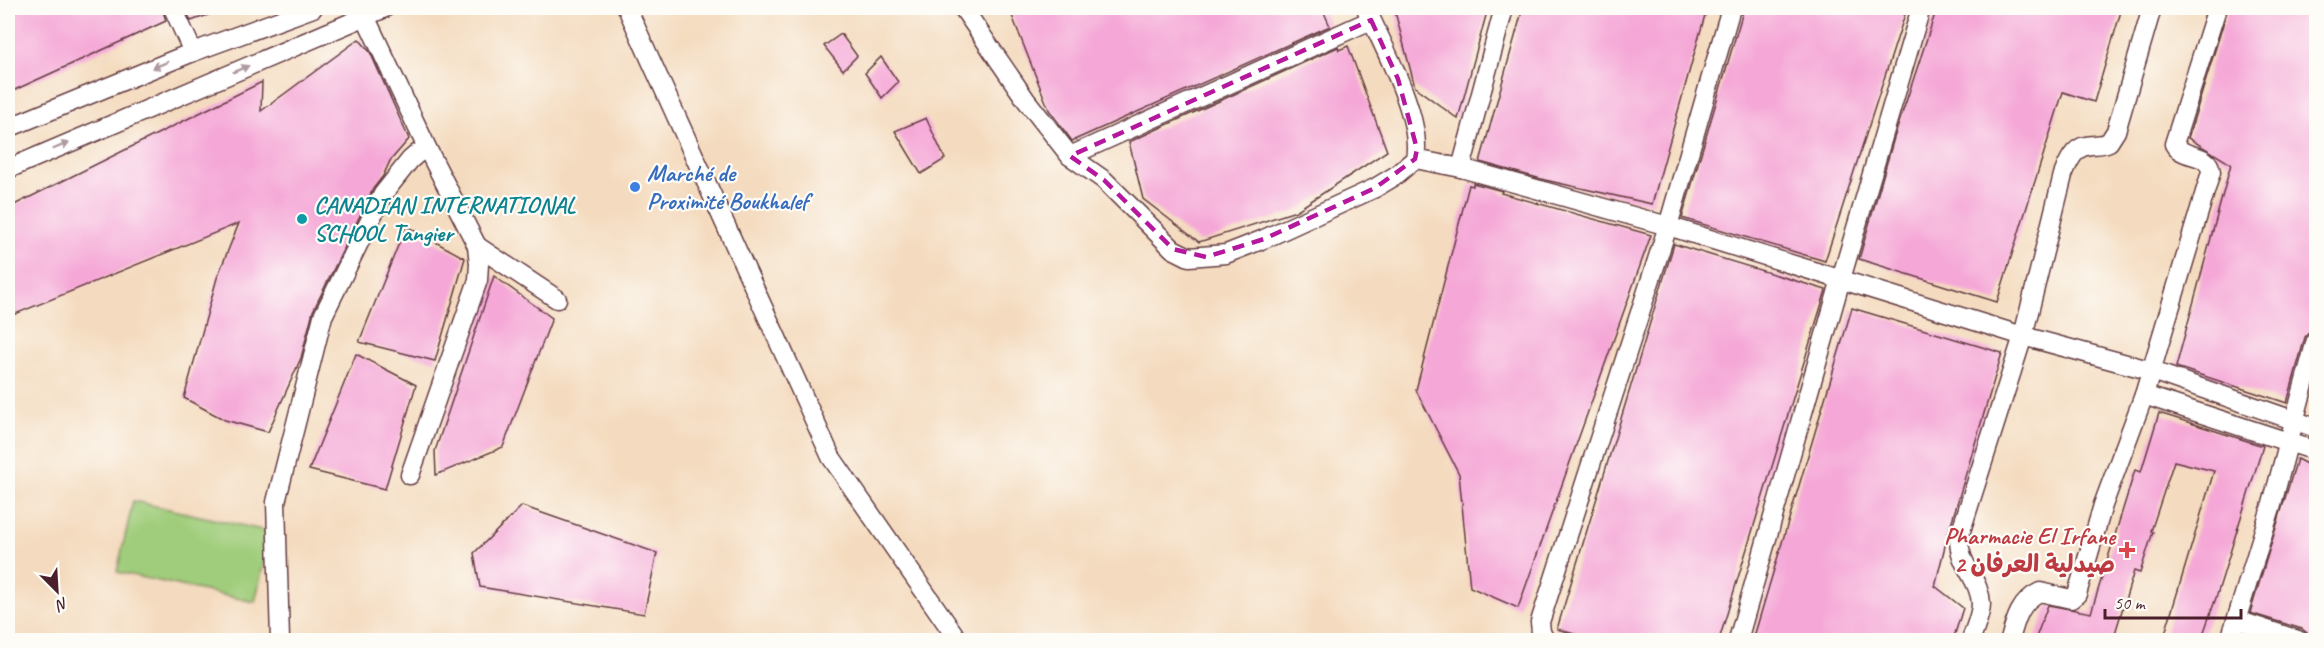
<svg xmlns="http://www.w3.org/2000/svg" width="2324" height="648" font-family="Caveat,'Playpen Sans Arabic',sans-serif">
<rect width="100%" height="100%" fill="#fdfcf7"/>
<filter id="ink" filterUnits="userSpaceOnUse"><feTurbulence type="fractalNoise" baseFrequency=".0167" numOctaves="2"/><feDisplacementMap in="SourceGraphic" scale="12" xChannelSelector="R" yChannelSelector="G"/><feConvolveMatrix kernelMatrix="1 2 1 2 8 2 1 2 1" color-interpolation-filters="sRGB"/></filter>
<filter id="wash" filterUnits="userSpaceOnUse"><feTurbulence type="fractalNoise" baseFrequency=".008" numOctaves="4" result="noise"/><feDisplacementMap in="SourceGraphic" scale="24" xChannelSelector="R" yChannelSelector="G"/><feGaussianBlur stdDeviation="1.35" result="paint"/><feColorMatrix in="noise" values="0 0 0 0 0 0 0 0 0 0 0 0 0 0 0 0 0 1.4 0 .05"/><feComposite in="paint" operator="in"/></filter>
<g filter="url(#wash)">
<rect width="100%" height="100%" fill="#f4dbbf"/>
<path fill="#a0cd7b" stroke="#757653" stroke-width="1.5" d="M133 501 271 532 255 602 117 572Z"/>
<g id="blocks">
<g fill="#f5a8d7">
<path d="M8 8H162L166 21 8 93Z"/>
<path d="M185 8H225V9L191 21Z"/>
<path d="M1009 8H1322L1330 26 1072 141 1049 110Z"/>
<path d="M1394 8H1488L1458 119 1415 87Z"/>
<path d="M1523 8H1707L1652 204 1545 180 1480 162Z"/>
<path d="M1744 8H1907L1825 261 1682 218Z"/>
<path d="M1937 8H2122L2094 102 2063 92 1997 302 1859 259 1894 138Z"/>
<path d="M2228 8H2316V314L2311 330 2305 337 2287 403 2176 367 2231 164 2188 138Z"/>
<path d="M841 34 857 56 843 70 824 46Z"/>
<path d="M359 39 370 52 409 139 390 161 383 176 373 189 313 311 301 358 268 432 225 420 184 398 217 278 239 223 8 317V208L262 82 261 111Z"/>
<path d="M1348 46 1387 151 1296 211 1199 242 1143 199 1129 142 1338 47 1339 50Z"/>
<path d="M881 57 898 82 882 98 865 73Z"/>
<path d="M926 118 945 159 921 174 895 131Z"/>
<path d="M1473 183 1502 191 1501 193 1651 235 1518 608 1470 587 1459 474 1416 390 1469 185 1473 186Z"/>
<path d="M406 226 465 258 435 361 359 342Z"/>
<path d="M1674 244 1826 290 1719 640H1595L1557 629Z"/>
<path d="M494 276 552 318 503 447 436 475 435 451Z"/>
<path d="M1852 308 2002 353 1948 534 1935 586 1963 608 1953 640H1753Z"/>
<path d="M356 354 416 385 385 489 309 470Z"/>
<path d="M2159 413 2263 446 2217 595 2201 640H2163L2214 471 2174 461 2151 531 2153 532 2140 573 2134 571 2113 640H2035L2048 605 2091 613 2135 470 2141 472Z"/>
<path d="M2297 459 2316 469V640H2309L2307 633 2302 629 2250 613Z"/>
<path d="M522 506 657 553 644 614 480 587 474 553Z"/>
</g>
</g>
</g>
<g filter="url(#ink)">
<use href="#blocks" fill-opacity="0" stroke="#643b41" stroke-width="1.5"/>
<g fill="none" stroke-linecap="round" stroke-linejoin="round">
<g stroke="#643b41" stroke-width="21">
<g id="minor">
<path d="M173 8 193 52"/>
<path d="M627 8 831 457 958 640"/>
<path d="M963 8 1026 100 1070 156 1104 180 1173 249 1189 257 1226 254 1264 239 1375 188 1395 176 1415 159C1423 118 1383 46 1366 8"/>
<path d="M365 16 428 150 477 246 479 264 478 280 410 475"/>
<path d="M8 128 193 52 313 8"/>
<path d="M1070 156 1371 20"/>
<path d="M1415 159 1461 168 1668 226 2023 336 2152 371 2316 428"/>
<path d="M1461 168 1504 8"/>
<path d="M8 169 385 8"/>
<path d="M477 246 557 299"/>
<path d="M2144 395 2316 451"/>
<path d="M2237 620 2298 640"/>
<path d="M280 640 276 502 323 316 383 194 410 160 418 153 428 150"/>
<path d="M1545 640 1541 632 1540 622 1668 226 1731 8"/>
<path d="M1738 640 1841 279 1921 8"/>
<path d="M1971 640C1974 630 1981 615 1981 604 1980 578 1958 566 1959 537L2023 336 2063 175C2067 165 2073 148 2086 146 2094 144 2100 146 2109 142L2116 131 2152 8"/>
<path d="M2010 640C2015 621 2020 601 2040 592L2071 599 2077 594 2103 505 2144 395 2211 172C2209 151 2183 160 2174 144L2217 8"/>
<path d="M2230 640 2272 504 2316 340"/>
</g>
</g>
<use href="#minor" stroke="#fff" stroke-width="18"/>
</g>
<defs><path id="oneway-solid" d="M-6-.8H1V-3.2L6.5 0L1 3.2V.8H-6Z" transform="scale(1.5)"/></defs>
<g fill="#ae9aa0">
<use href="#oneway-solid" transform="translate(160 65) rotate(158)"/>
<use href="#oneway-solid" transform="translate(241 69) rotate(-23)"/>
<use href="#oneway-solid" transform="translate(61 146) rotate(-23)"/>
</g>
</g>
<path fill="none" stroke="#b5179e" stroke-width="4.5" stroke-dasharray="12 8" stroke-linejoin="round" d="M1371 20 1398 79 1417 149 1415 159 1375 188 1264 239 1206 257 1173 249 1104 180 1070 156Z"/>
<circle fill="#3f7fe0" stroke="#fdfcf7" stroke-width="2" cx="635" cy="187" r="6"/>
<circle fill="#0f9aa8" stroke="#fdfcf7" stroke-width="2" cx="302" cy="219" r="6"/>
<path fill="#e0444e" stroke="#fdfcf7" stroke-width="2" d="M2124 541h6v6h6v6h-6v6h-6v-6h-6v-6h6z"/>
<g text-anchor="middle" dominant-baseline="central" stroke-width="4.5" stroke-linejoin="round" paint-order="stroke">
<g font-size="24" font-weight="bold" fill="#366cbe" stroke="#fdfcf7" text-anchor="start">
<text x="647" y="173">Marché de<tspan x="647" dy="28">Proximité Boukhalef</tspan></text>
</g>
<g font-size="24" font-weight="bold" fill="#0d838f" stroke="#fdfcf7" text-anchor="start">
<text x="314" y="205">CANADIAN INTERNATIONAL<tspan x="314" dy="28">SCHOOL Tangier</tspan></text>
</g>
<g font-size="24" font-weight="bold" fill="#be3a42" stroke="#fdfcf7" text-anchor="end">
<text x="2115" y="536">Pharmacie El Irfane<tspan x="2115" dy="28">صيدلية العرفان 2</tspan></text>
</g>
</g>
<rect width="2324" height="648" fill="none" stroke="#fdfcf7" stroke-width="30"/>
<g transform="translate(57 591) rotate(156)" stroke="#fdfcf7" stroke-width="4.5" paint-order="stroke">
<path d="M0-4.5L10 22L0 15L-10 22Z" fill="#4a1f2b"/>
<text y="-9" font-size="16" font-weight="bold" text-anchor="middle" fill="#4a1f2b">N</text>
</g>
<path d="M2105 609v9h136v-9" fill="none" stroke="#4a1f2b" stroke-width="3"/>
<text x="2114" y="609" font-size="18" fill="#4a1f2b" stroke="#fdfcf7" stroke-width="4.5" paint-order="stroke">50 m</text>
</svg>
